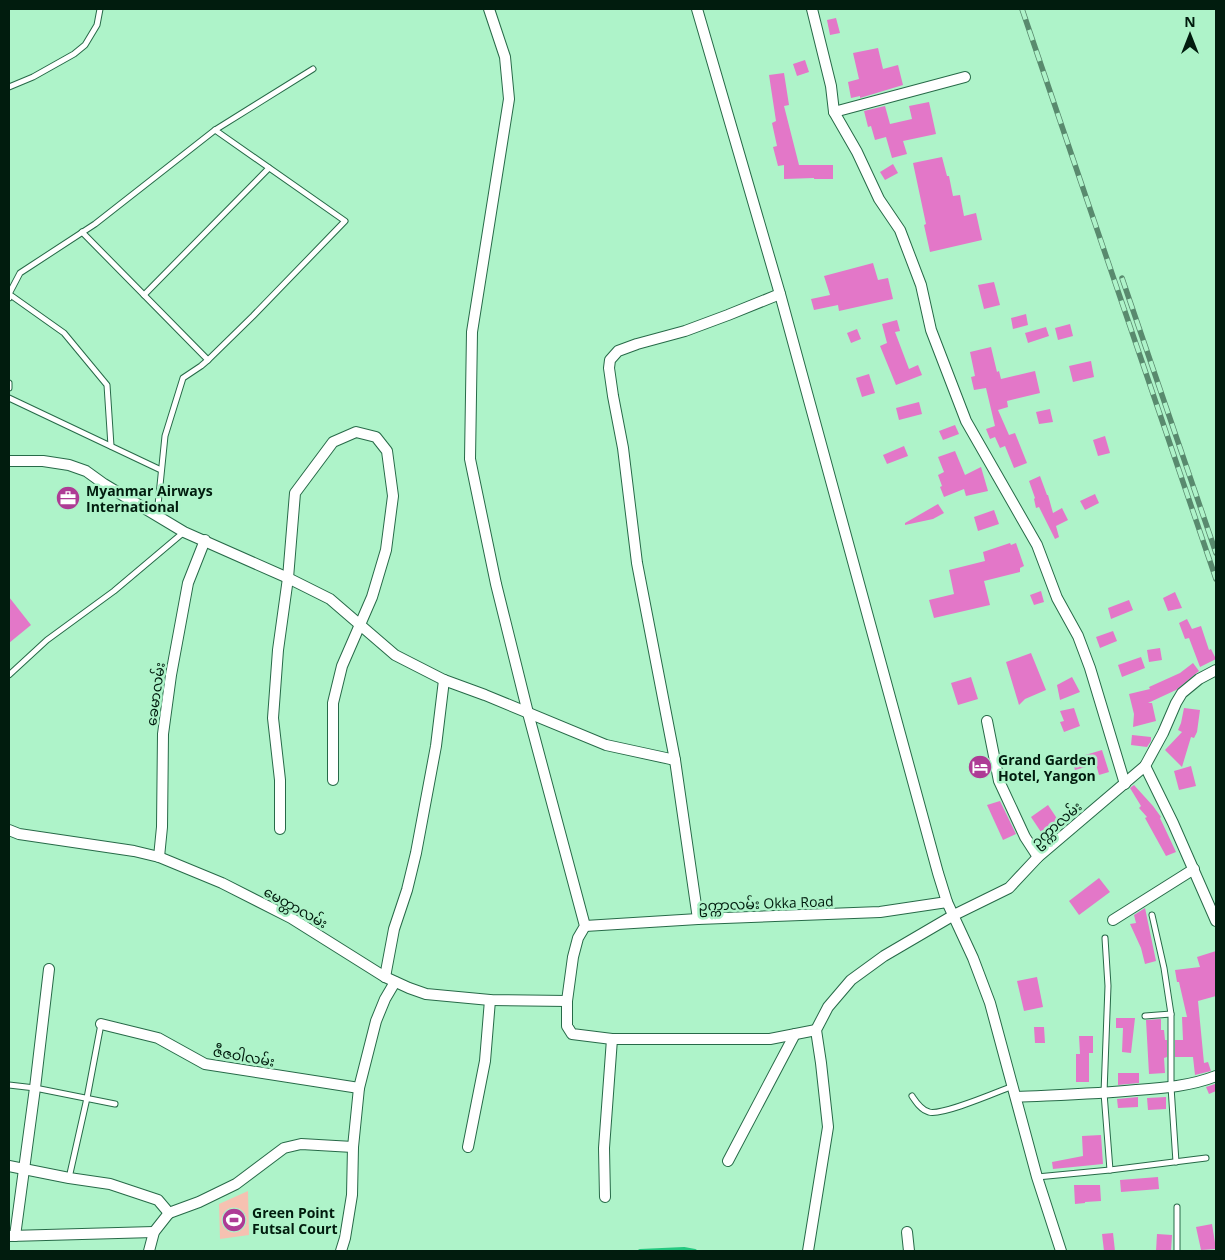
<svg xmlns="http://www.w3.org/2000/svg" width="1225" height="1260" font-family="'Open Sans','Noto Sans Myanmar',sans-serif">
<rect width="100%" height="100%" fill="#aef3c9"/>
<path fill="#f6c1b1" d="M248 1191 249 1235 220 1239 219 1204Z"/>
<g fill="none" stroke-linecap="round" stroke-linejoin="round">
<path stroke="#25c880" stroke-width="4" d="M640 1251 684 1249 695 1251"/>
</g>
<g fill="#e377c8">
<path d="M836 18 840 33 830 35 827 20Z"/>
<path d="M878 48 883 69 898 65 903 85 860 98V96L851 98 848 82 859 79 853 53Z"/>
<path d="M805 60 809 72 797 76 793 64Z"/>
<path d="M784 73 789 105 784 106 799 165H833V179H814V178L784 179V165L778 166 773 147 777 146 772 123 776 121 769 75Z"/>
<path d="M929 102 936 134 903 141 907 154 892 158 886 137 875 140 871 126 868 127 864 111 885 106 890 124 912 119 909 106Z"/>
<path d="M942 157 947 176H949L953 196 960 195 964 216 976 213 982 240 930 252 924 225 926 224 913 163Z"/>
<path d="M893 164 898 173 885 180 880 172Z"/>
<path d="M873 263 878 280 888 278 893 299 839 311 838 305 814 310 811 299 830 295 824 276Z"/>
<path d="M994 282 1000 305 984 309 978 285Z"/>
<path d="M1026 314 1028 325 1013 329 1011 318Z"/>
<path d="M897 320 900 331 895 332 909 369 918 365 922 375 896 385 880 346 887 343 882 324Z"/>
<path d="M1070 324 1073 336 1058 340 1055 328Z"/>
<path d="M1046 327 1049 336 1028 343 1025 333Z"/>
<path d="M857 329 861 339 851 343 847 333Z"/>
<path d="M991 347 997 372 999 371 1001 379 1035 371 1040 393 1007 401 1008 407 998 410 1009 435 1015 433 1027 463 1014 468 1005 446 1000 448 995 437 990 439 986 429 995 426 986 388 974 390 971 377 975 376 970 352Z"/>
<path d="M1091 361 1094 377 1073 382 1069 366Z"/>
<path d="M869 374 875 393 862 397 856 378Z"/>
<path d="M919 402 922 414 899 420 896 408Z"/>
<path d="M1050 409 1053 422 1039 424 1036 412Z"/>
<path d="M955 425 959 434 943 440 939 431Z"/>
<path d="M1105 436 1110 453 1098 456 1093 440Z"/>
<path d="M904 446 908 456 887 464 883 455Z"/>
<path d="M955 451 965 475 981 467 988 491 966 496 964 489 944 497 940 487 942 486 938 475 944 472 938 457Z"/>
<path d="M1040 476 1047 495H1048L1053 513 1062 508 1068 520 1056 526 1059 537 1055 539 1039 507 1036 508 1034 499 1035 498 1029 481Z"/>
<path d="M1095 494 1099 503 1085 510 1080 501Z"/>
<path d="M938 504 944 513 933 519 905 525V523Z"/>
<path d="M994 510 999 524 978 531 974 517Z"/>
<path d="M1010 543 1011 545 1016 543 1024 566 1020 568V572L984 581 990 605 934 618 929 600 954 594 949 570 985 561 983 552Z"/>
<path d="M1041 591 1044 602 1034 605 1030 595Z"/>
<path d="M1175 592 1182 608 1168 611 1163 598Z"/>
<path d="M9 597 31 625 9 643Z"/>
<path d="M1129 600 1133 610 1111 619 1108 608Z"/>
<path d="M1187 619 1192 629 1201 626 1209 650 1211 649 1216 659 1200 667 1189 638 1185 639 1179 623Z"/>
<path d="M1113 631 1117 641 1100 648 1096 637Z"/>
<path d="M1160 648 1162 660 1149 662 1147 650Z"/>
<path d="M1031 653 1046 690 1025 699 1019 705 1006 662Z"/>
<path d="M1141 657 1145 668 1122 677 1118 665Z"/>
<path d="M1193 663 1199 671 1176 690 1148 703H1152L1156 721 1133 727 1134 714 1129 694 1150 689 1149 687 1180 673Z"/>
<path d="M971 677 978 699 958 705 951 683Z"/>
<path d="M1072 677 1080 692 1060 700 1057 685Z"/>
<path d="M1074 708 1080 726 1064 732 1060 722 1064 721 1060 711Z"/>
<path d="M1184 708 1200 710 1197 732 1194 738 1191 737 1182 767 1165 750 1182 732 1178 730 1181 723Z"/>
<path d="M1132 735 1151 737V741L1147 747 1131 745Z"/>
<path d="M1102 750 1109 772 1099 775 1096 764 1075 770 1072 759Z"/>
<path d="M1191 766 1196 786 1179 790 1174 771Z"/>
<path d="M1134 785 1153 806 1161 817 1160 818 1176 852 1166 856 1145 818 1147 817 1139 808 1141 806 1130 788Z"/>
<path d="M1000 801 1016 834 1003 840 987 805Z"/>
<path d="M1048 805 1058 820 1041 832 1031 817Z"/>
<path d="M1099 878 1110 892 1079 915 1069 901Z"/>
<path d="M1145 908 1156 961 1145 964 1141 948 1130 924 1136 923 1134 915Z"/>
<path d="M1216 951V996L1198 1001 1204 1063 1208 1062 1211 1071 1195 1075 1193 1057H1175V1040H1183L1182 1017H1187L1179 982H1177L1175 970 1200 967 1197 957Z"/>
<path d="M1037 977 1043 1007 1024 1011 1017 981Z"/>
<path d="M1116 1018H1135L1131 1053 1122 1052 1123 1028H1116Z"/>
<path d="M1161 1019V1030H1164L1165 1040H1167V1057L1164 1058 1165 1073 1149 1074 1146 1020Z"/>
<path d="M1034 1027H1044L1045 1043H1035Z"/>
<path d="M1079 1036H1093V1053H1089V1082H1076V1054H1080Z"/>
<path d="M1118 1073H1139V1083L1118 1085Z"/>
<path d="M1215 1084 1216 1091 1209 1094 1206 1087Z"/>
<path d="M1138 1097V1107L1118 1108 1117 1099Z"/>
<path d="M1166 1097V1109L1148 1110 1147 1098Z"/>
<path d="M1101 1135 1103 1164 1053 1169 1052 1162 1083 1156 1082 1136Z"/>
<path d="M1158 1177 1159 1189 1121 1192 1120 1180Z"/>
<path d="M1074 1185H1100L1101 1201 1085 1202V1203L1075 1204Z"/>
<path d="M1212 1224 1216 1249 1201 1250 1196 1227Z"/>
<path d="M1113 1233 1115 1251H1104L1102 1234Z"/>
<path d="M1157 1234 1172 1235 1171 1251H1156Z"/>
</g>
<g fill="none" stroke-linecap="round" stroke-linejoin="round">
<g stroke="#276a48" stroke-width="7">
<g id="lane">
<path d="M9 87 33 77 74 54 85 45 97 25 100 9"/>
<path d="M82 232 208 360"/>
<path d="M9 294 64 333 107 385 111 446"/>
<path d="M144 295 269 168"/>
<path d="M9 298V294L20 273 95 224 215 130 313 69"/>
<path d="M9 383V388"/>
<path d="M9 398 161 470"/>
<path d="M157 515 165 436 183 378 201 366 208 360 253 316 345 221 215 130"/>
<path d="M9 675 47 640 114 591 184 532"/>
<path d="M1152 915 1164 968 1171 1014V1087L1176 1162"/>
<path d="M1105 938 1108 986 1104 1093 1110 1170"/>
<path d="M1145 1016 1171 1014"/>
<path d="M9 1085 35 1088 115 1104"/>
<path d="M912 1096C916 1102 921 1110 929 1112 942 1116 997 1092 1013 1086"/>
<path d="M1037 1177 1110 1170 1206 1158"/>
<path d="M69 1178 87 1098 101 1024"/>
<path d="M1177 1207V1251"/>
</g>
</g>
<g stroke="#276a48" stroke-width="12">
<g id="street">
<path d="M489 9 505 57 509 99 472 332 470 459 496 584 528 713 585 926 578 938 573 957 567 1001V1026L572 1034 612 1039H770L816 1030"/>
<path d="M697 9 780 294 938 873 947 902 973 958 990 1003 1037 1177 1061 1251"/>
<path d="M812 9 831 86 834 112 857 152 879 199 900 230 921 285 931 330 966 421 1037 545 1057 598 1078 636 1090 668 1125 784"/>
<path d="M834 112 965 77"/>
<path d="M9 461H43L69 465 86 471 104 484 184 532 288 578 330 599 395 655 444 680 485 695 606 745 675 760"/>
<path d="M987 721 999 781 1025 837 1038 857"/>
<path d="M1145 766 1173 823 1216 921"/>
<path d="M280 829V780L273 718 278 650 288 578 295 493 333 442 356 432 376 437 387 451 393 496 386 550 372 597 342 666 333 703V780"/>
<path d="M9 830 19 834 134 851 159 857 222 883 291 918 385 977 409 988 426 994 490 1000 567 1001"/>
<path d="M159 857 162 827 163 734 171 675 188 583 205 540"/>
<path d="M698 919 675 760 637 563 623 448 613 396 609 368 610 360 618 351 637 344 685 331 728 315 780 294"/>
<path d="M1113 920 1194 869"/>
<path d="M585 926 698 919 880 912 947 902"/>
<path d="M385 977 394 929 407 890 416 853 436 746 444 680"/>
<path d="M101 1024 158 1038 205 1064 359 1088"/>
<path d="M1016 1097C1056 1095 1096 1094 1136 1090 1163 1088 1191 1086 1216 1076"/>
<path d="M468 1147 485 1061 490 1000"/>
<path d="M728 1161 795 1034"/>
<path d="M9 1166 69 1178 110 1184 158 1200 169 1213"/>
<path d="M605 1197 604 1148 612 1039"/>
<path d="M169 1213 199 1202 236 1184 284 1148 301 1144 353 1147"/>
<path d="M907 1232 909 1251"/>
<path d="M10 1236 154 1232"/>
<path d="M15 1236 35 1088 49 969"/>
<path d="M149 1251 154 1232 169 1213"/>
<path d="M341 1251 345 1238 352 1195 353 1147 359 1088 376 1021 385 999 395 982"/>
<path d="M808 1251 828 1127 821 1063 816 1030 828 1007 851 980 884 956 954 915 1009 888 1038 857 1145 766 1163 733 1176 703 1182 693 1199 679 1216 670"/>
</g>
</g>
<use href="#lane" stroke="#fff" stroke-width="5"/>
<use href="#street" stroke="#fff" stroke-width="10"/>
<g stroke="#598a6e" stroke-width="5.5">
<g id="rail">
<path d="M1022 9 1216 579"/>
<path d="M1122 278 1216 553"/>
</g>
</g>
<use href="#rail" stroke="#aef3c9" stroke-width="4" stroke-dasharray="11" stroke-linecap="butt"/>
</g>
<defs>
<g id="office-disc" transform="scale(1.25)"><circle r="9.5" fill="#ae3b95" stroke="#aef3c9"/><path d="M-6-3h4V-5.5h4V-3h4V5H-6ZM-1-4.5V-3h2v-1.5ZM-6 0V1H6V0Z" fill="#fff"/></g>
<g id="hotel-disc" transform="scale(1.25)"><circle r="9.5" fill="#ae3b95" stroke="#aef3c9"/><path d="M-6-4.5h1.5V1H6V5H4.5V3h-9V5H-6ZM-4 0a1.8 1.8 0 1 1 3.6 0ZM.5 0V-2.5h3Q6-2.5 6 0Z" fill="#fff"/></g>
<g id="stadium-disc" transform="scale(1.25)"><circle r="9.5" fill="#ae3b95" stroke="#aef3c9"/><path d="M0-5a6.5 5 0 1 0 0 10a6.5 5 0 1 0 0-10ZM-3.5-1.8h7v3.6h-7Z" fill="#fff"/></g>
</defs>
<g fill-rule="evenodd">
<use href="#office-disc" x="68" y="498"/>
<use href="#hotel-disc" x="980" y="767"/>
<use href="#stadium-disc" x="234" y="1220"/>
</g>
<g text-anchor="middle" dominant-baseline="central" stroke-width="5" stroke-linejoin="round" paint-order="stroke">
<g font-size="14" font-weight="bold" fill="#011c0e" stroke="#aef3c9" text-anchor="start">
<text x="86" y="490">Myanmar Airways<tspan x="86" dy="16">International</tspan></text>
<text x="998" y="759">Grand Garden<tspan x="998" dy="16">Hotel, Yangon</tspan></text>
<text x="252" y="1212">Green Point<tspan x="252" dy="16">Futsal Court</tspan></text>
</g>
<g font-size="14" fill="#011c0e" stroke="#aef3c9">
<text transform="translate(155 694) rotate(-82)">ခေမာလမ်း</text>
<text transform="translate(1056 824) rotate(-41)">ဥက္ကာလမ်း</text>
<text transform="translate(766 903) rotate(-2)">ဥက္ကာလမ်း Okka Road</text>
<text transform="translate(296 907) rotate(29)">မေတ္တာလမ်း</text>
<text transform="translate(244 1056) rotate(10)">ဇီဇဝါလမ်း</text>
</g>
</g>
<rect width="1225" height="1260" fill="none" stroke="#011c0e" stroke-width="20"/>
<g transform="translate(1190 35)" stroke="#aef3c9" stroke-width="4" paint-order="stroke">
<path d="M0-4L9 19L0 12L-9 19Z" fill="#011c0e"/>
<text y="-8" font-size="14" font-weight="bold" text-anchor="middle" fill="#011c0e">N</text>
</g>
</svg>
